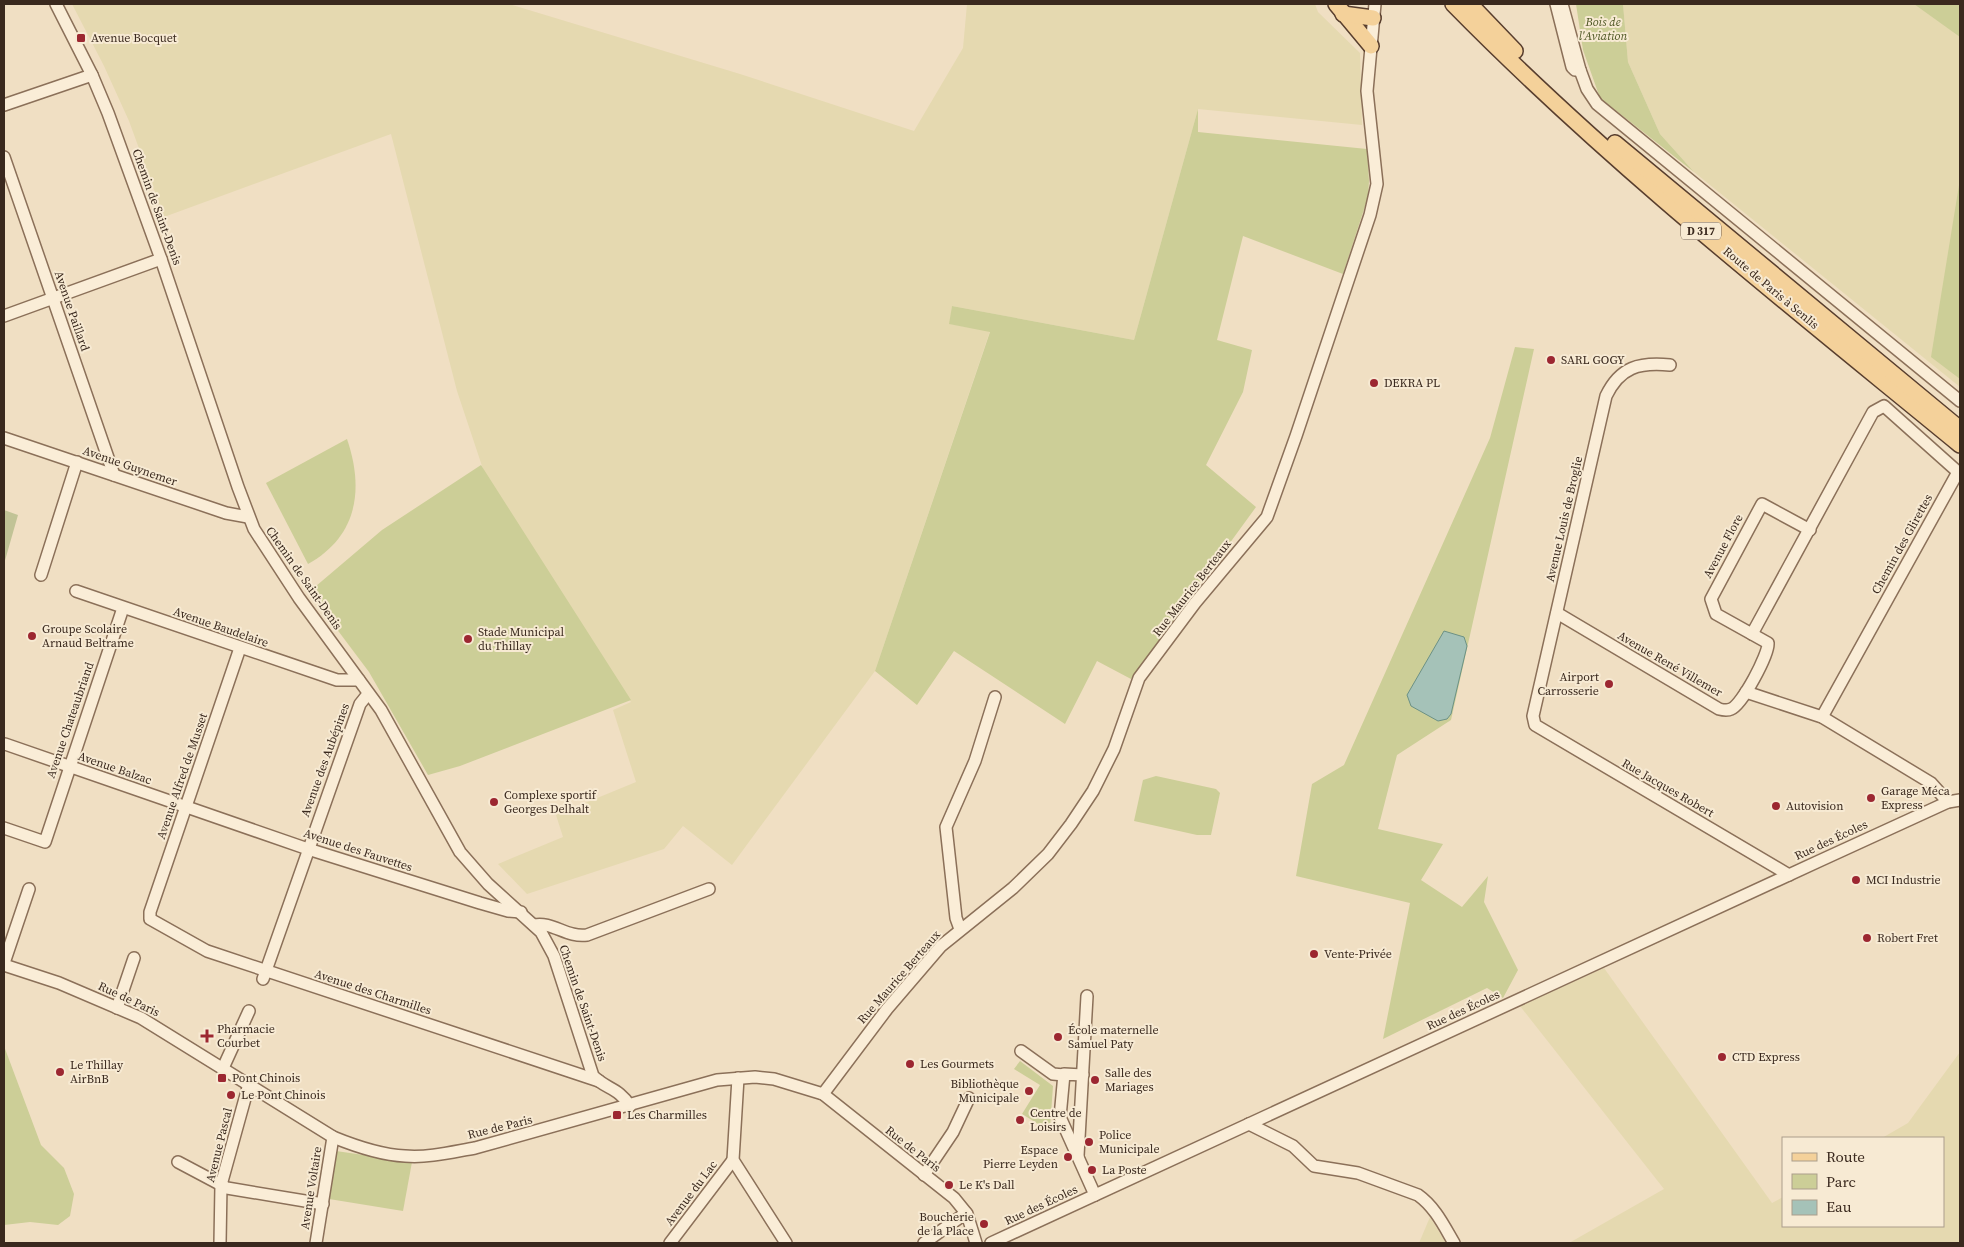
<svg xmlns="http://www.w3.org/2000/svg" width="1964" height="1247" font-family="'Source Serif 4',serif">
<rect width="100%" height="100%" fill="#f0dfc3"/>
<g fill="#e5d9b0">
<path d="M72 4H509L740 74 914 131 963 48 967 4H1315L1318 12 1360 53 1362 125 1198 109 1134 340 952 306 950 324 990 331 875 671 732 865 683 826 664 849 527 894 498 864 563 837 556 815 636 782 613 710 631 702 485 475 457 391 391 134 164 217 129 121 104 66Z"/>
<path d="M1623 4H1960V387L1694 172 1660 134 1628 62Z"/>
<path d="M1604 968 1772 1203 1783 1197V1226H1943V1138H1882L1908 1123 1960 1052V1243H1569L1664 1189 1520 1006Z"/>
<path d="M1430 1217 1446 1243H1419Z"/>
</g>
<g fill="#ccce97">
<path d="M1576 4H1623L1628 62 1660 134 1694 172 1600 98 1583 50Z"/>
<path d="M1914 4H1960V37Z"/>
<path d="M1198 109V132L1367 149 1369 181 1368 197 1343 274 1243 236 1217 340 1252 350 1243 392 1206 465 1256 507 1131 679 1097 661 1065 724 954 651 917 705 875 671 990 332 949 324 952 306 1134 340Z"/>
<path d="M1960 179V379L1931 357Z"/>
<path d="M1515 347 1534 349 1451 720 1397 755 1378 829 1443 844 1421 880 1462 907 1488 876 1484 902 1518 970 1503 998 1487 988 1383 1039 1410 903 1296 876 1312 784 1344 765 1490 438Z"/>
<path d="M347 439C364 489 358 536 308 564L266 483Z"/>
<path d="M481 465 631 700 460 766 428 775 369 672 309 592 382 530Z"/>
<path d="M1156 776 1216 789 1220 793 1211 835H1197L1134 821 1143 780Z"/>
<path d="M4 1046 41 1145 64 1168 74 1194 70 1216 58 1225 30 1222 4 1225Z"/>
<path d="M1020 1061 1053 1086 1050 1128 1048 1130 1022 1114 1040 1085 1014 1069Z"/>
<path d="M336 1151 412 1162 403 1211 329 1199Z"/>
</g>
<path fill="#c1c396" d="M4 510 18 515 4 564Z"/>
<path fill="#a5c2b8" stroke="#6c9185" d="M1444 631 1464 637 1467 646 1451 714 1447 719 1438 721 1411 706 1407 695Z"/>
<g fill="none" stroke-linecap="round" stroke-linejoin="round">
<g stroke="#8b7059" stroke-width="14">
<g id="minor">
<path d="M56 4 92 75 108 113 161 259 238 487 254 529 299 598 381 710 460 852 488 884 541 932 554 956 593 1076C606 1089 619 1088 630 1106"/>
<path d="M1556 4 1572 67 1575 70H1580L1562 4"/>
<path d="M1580 70 1587 89 1597 104 1960 401"/>
<path d="M4 105 92 75"/>
<path d="M4 157 114 475"/>
<path d="M4 316 161 259"/>
<path d="M1670 365C1639 362 1620 367 1606 396L1533 716 1535 725 1789 875"/>
<path d="M4 438 226 513 248 517"/>
<path d="M41 575 77 462"/>
<path d="M76 591 337 680H359"/>
<path d="M1557 613 1719 709C1723 710 1727 711 1731 709 1742 705 1769 654 1768 643L1716 614 1711 599 1762 504 1810 530"/>
<path d="M1752 634 1873 412 1884 406 1958 472 1822 717"/>
<path d="M240 648 150 912V919L207 951 599 1081"/>
<path d="M1746 692 1822 717 1931 783 1948 802"/>
<path d="M5 744 308 849 480 903 508 911 521 912"/>
<path d="M4 828 45 842 123 608"/>
<path d="M534 925C552 921 567 938 587 935L709 889"/>
<path d="M960 929 956 918 946 827 975 761 995 697"/>
<path d="M4 963 29 889"/>
<path d="M4 965 59 983 141 1018 333 1137C355 1146 382 1155 405 1156 428 1158 452 1152 475 1148L717 1080 755 1077 774 1079 823 1094 954 1198 967 1214 976 1243"/>
<path d="M263 979 360 704 368 694"/>
<path d="M117 1008 134 958"/>
<path d="M1021 1051 1053 1074 1064 1075"/>
<path d="M223 1068 249 1011"/>
<path d="M1083 1075 1064 1074 1060 1117 1095 1195"/>
<path d="M738 1078 733 1160 786 1243"/>
<path d="M823 1094 887 1009 941 946 1013 888 1048 854 1071 824 1093 791 1114 749 1139 678 1195 603 1267 517 1296 436 1370 215 1377 184 1367 91 1375 4"/>
<path d="M1249 1124 1293 1146 1314 1166 1358 1173 1418 1195C1435 1207 1444 1226 1454 1243"/>
<path d="M1078 1156 1087 996"/>
<path d="M178 1162 227 1188 323 1204"/>
<path d="M924 1175 953 1132 969 1098"/>
<path d="M220 1243 221 1185 249 1084"/>
<path d="M316 1243 333 1137"/>
<path d="M670 1243 733 1160"/>
<path d="M924 1243 966 1213"/>
<path d="M991 1243 1817 862 1948 802 1960 800"/>
</g>
</g>
<g stroke="#583e2e" stroke-width="18">
<g id="major">
<path d="M1336 4 1371 46"/>
<path d="M1453 4C1610 164 1787 303 1960 445"/>
<path d="M1470 4 1515 51"/>
<path d="M1343 14 1373 18"/>
<path d="M1615 143 1960 429"/>
</g>
</g>
<use href="#minor" stroke="#faedd7" stroke-width="11"/>
<use href="#major" stroke="#f4d19a" stroke-width="15"/>
</g>
<g fill="#9c2731" stroke="#f7ead3" stroke-width="2">
<rect x="76" y="33" width="10" height="10" rx="2.5"/>
<circle cx="1551" cy="360" r="5"/>
<circle cx="1374" cy="383" r="5"/>
<circle cx="32" cy="636" r="5"/>
<circle cx="468" cy="639" r="5"/>
<circle cx="1609" cy="684" r="5"/>
<circle cx="1871" cy="798" r="5"/>
<circle cx="494" cy="802" r="5"/>
<circle cx="1776" cy="806" r="5"/>
<circle cx="1856" cy="880" r="5"/>
<circle cx="1867" cy="938" r="5"/>
<circle cx="1314" cy="954" r="5"/>
<path d="M204.5 1028.5h5v5h5v5h-5v5h-5v-5h-5v-5h5z"/>
<circle cx="1058" cy="1037" r="5"/>
<circle cx="1722" cy="1057" r="5"/>
<circle cx="910" cy="1064" r="5"/>
<circle cx="60" cy="1072" r="5"/>
<rect x="217" y="1073" width="10" height="10" rx="2.5"/>
<circle cx="1095" cy="1080" r="5"/>
<circle cx="1029" cy="1091" r="5"/>
<circle cx="231" cy="1095" r="5"/>
<rect x="612" y="1110" width="10" height="10" rx="2.5"/>
<circle cx="1020" cy="1120" r="5"/>
<circle cx="1089" cy="1142" r="5"/>
<circle cx="1068" cy="1157" r="5"/>
<circle cx="1092" cy="1170" r="5"/>
<circle cx="949" cy="1185" r="5"/>
<circle cx="984" cy="1224" r="5"/>
</g>
<g text-anchor="middle" dominant-baseline="central" stroke-width="4" stroke-linejoin="round" paint-order="stroke">
<rect fill="#f7ead3" stroke="#736354" stroke-width="1" x="1681" y="222.5" width="40" height="17" rx="4"/>
<g font-size="11" font-weight="bold" fill="#3a291e">
<text x="1701" y="231">D 317</text>
</g>
<g font-size="12" font-style="italic" fill="#4e5724" stroke="#f7ead3">
<text x="1603" y="22">Bois de<tspan x="1603" dy="14">l'Aviation</tspan></text>
</g>
<g font-size="12" fill="#3a291e" stroke="#f7ead3" text-anchor="start">
<text x="91" y="38">Avenue Bocquet</text>
<text x="1561" y="360">SARL GOGY</text>
<text x="1384" y="383">DEKRA PL</text>
<text x="42" y="629">Groupe Scolaire<tspan x="42" dy="14">Arnaud Beltrame</tspan></text>
<text x="478" y="632">Stade Municipal<tspan x="478" dy="14">du Thillay</tspan></text>
<text x="1599" y="677" text-anchor="end">Airport<tspan x="1599" dy="14">Carrosserie</tspan></text>
<text x="1881" y="791">Garage Méca<tspan x="1881" dy="14">Express</tspan></text>
<text x="504" y="795">Complexe sportif<tspan x="504" dy="14">Georges Delhalt</tspan></text>
<text x="1786" y="806">Autovision</text>
<text x="1866" y="880">MCI Industrie</text>
<text x="1877" y="938">Robert Fret</text>
<text x="1324" y="954">Vente-Privée</text>
<text x="217" y="1029">Pharmacie<tspan x="217" dy="14">Courbet</tspan></text>
<text x="1068" y="1030">École maternelle<tspan x="1068" dy="14">Samuel Paty</tspan></text>
<text x="1732" y="1057">CTD Express</text>
<text x="920" y="1064">Les Gourmets</text>
<text x="70" y="1065">Le Thillay<tspan x="70" dy="14">AirBnB</tspan></text>
<text x="1105" y="1073">Salle des<tspan x="1105" dy="14">Mariages</tspan></text>
<text x="232" y="1078">Pont Chinois</text>
<text x="1019" y="1084" text-anchor="end">Bibliothèque<tspan x="1019" dy="14">Municipale</tspan></text>
<text x="241" y="1095">Le Pont Chinois</text>
<text x="1030" y="1113">Centre de<tspan x="1030" dy="14">Loisirs</tspan></text>
<text x="627" y="1115">Les Charmilles</text>
<text x="1099" y="1135">Police<tspan x="1099" dy="14">Municipale</tspan></text>
<text x="1058" y="1150" text-anchor="end">Espace<tspan x="1058" dy="14">Pierre Leyden</tspan></text>
<text x="1102" y="1170">La Poste</text>
<text x="959" y="1185">Le K's Dall</text>
<text x="974" y="1217" text-anchor="end">Boucherie<tspan x="974" dy="14">de la Place</tspan></text>
</g>
<g font-size="12" fill="#3a291e" stroke="#f7ead3">
<text transform="translate(157 207) rotate(70)">Chemin de Saint-Denis</text>
<text transform="translate(1771 288) rotate(40)">Route de Paris à Senlis</text>
<text transform="translate(72 311) rotate(71)">Avenue Paillard</text>
<text transform="translate(130 466) rotate(19)">Avenue Guynemer</text>
<text transform="translate(1564 519) rotate(-77)">Avenue Louis de Broglie</text>
<text transform="translate(1902 544) rotate(-61)">Chemin des Glirettes</text>
<text transform="translate(1723 546) rotate(-62)">Avenue Flore</text>
<text transform="translate(304 578) rotate(55)">Chemin de Saint-Denis</text>
<text transform="translate(1192 588) rotate(-52)">Rue Maurice Berteaux</text>
<text transform="translate(221 627) rotate(19)">Avenue Baudelaire</text>
<text transform="translate(1670 664) rotate(30)">Avenue René Villemer</text>
<text transform="translate(70 720) rotate(-71)">Avenue Chateaubriand</text>
<text transform="translate(325 760) rotate(-70)">Avenue des Aubépines</text>
<text transform="translate(115 768) rotate(19)">Avenue Balzac</text>
<text transform="translate(182 776) rotate(-71)">Avenue Alfred de Musset</text>
<text transform="translate(1668 788) rotate(30)">Rue Jacques Robert</text>
<text transform="translate(1831 840) rotate(-25)">Rue des Écoles</text>
<text transform="translate(358 850) rotate(18)">Avenue des Fauvettes</text>
<text transform="translate(899 977) rotate(-49)">Rue Maurice Berteaux</text>
<text transform="translate(373 992) rotate(18)">Avenue des Charmilles</text>
<text transform="translate(129 999) rotate(25)">Rue de Paris</text>
<text transform="translate(583 1003) rotate(71)">Chemin de Saint-Denis</text>
<text transform="translate(1463 1010) rotate(-25)">Rue des Écoles</text>
<text transform="translate(500 1127) rotate(-14)">Rue de Paris</text>
<text transform="translate(219 1145) rotate(-76)">Avenue Pascal</text>
<text transform="translate(913 1149) rotate(38)">Rue de Paris</text>
<text transform="translate(311 1188) rotate(-81)">Avenue Voltaire</text>
<text transform="translate(691 1193) rotate(-53)">Avenue du Lac</text>
<text transform="translate(1041 1205) rotate(-25)">Rue des Écoles</text>
</g>
</g>
<rect width="1964" height="1247" fill="none" stroke="#3a291e" stroke-width="10"/>
<rect x="1782" y="1137" width="162" height="90" fill="#f7ead3" stroke="#ab9d8b"/>
<rect x="1792" y="1153" width="25" height="8" fill="#f4d19a" stroke="#ab9d8b"/>
<text x="1826" y="1162" font-size="15" fill="#3a291e">Route</text>
<rect x="1792" y="1174" width="25" height="15" fill="#ccce97" stroke="#ab9d8b"/>
<text x="1826" y="1187" font-size="15" fill="#3a291e">Parc</text>
<rect x="1792" y="1200" width="25" height="15" fill="#a5c2b8" stroke="#ab9d8b"/>
<text x="1826" y="1212" font-size="15" fill="#3a291e">Eau</text>
</svg>
